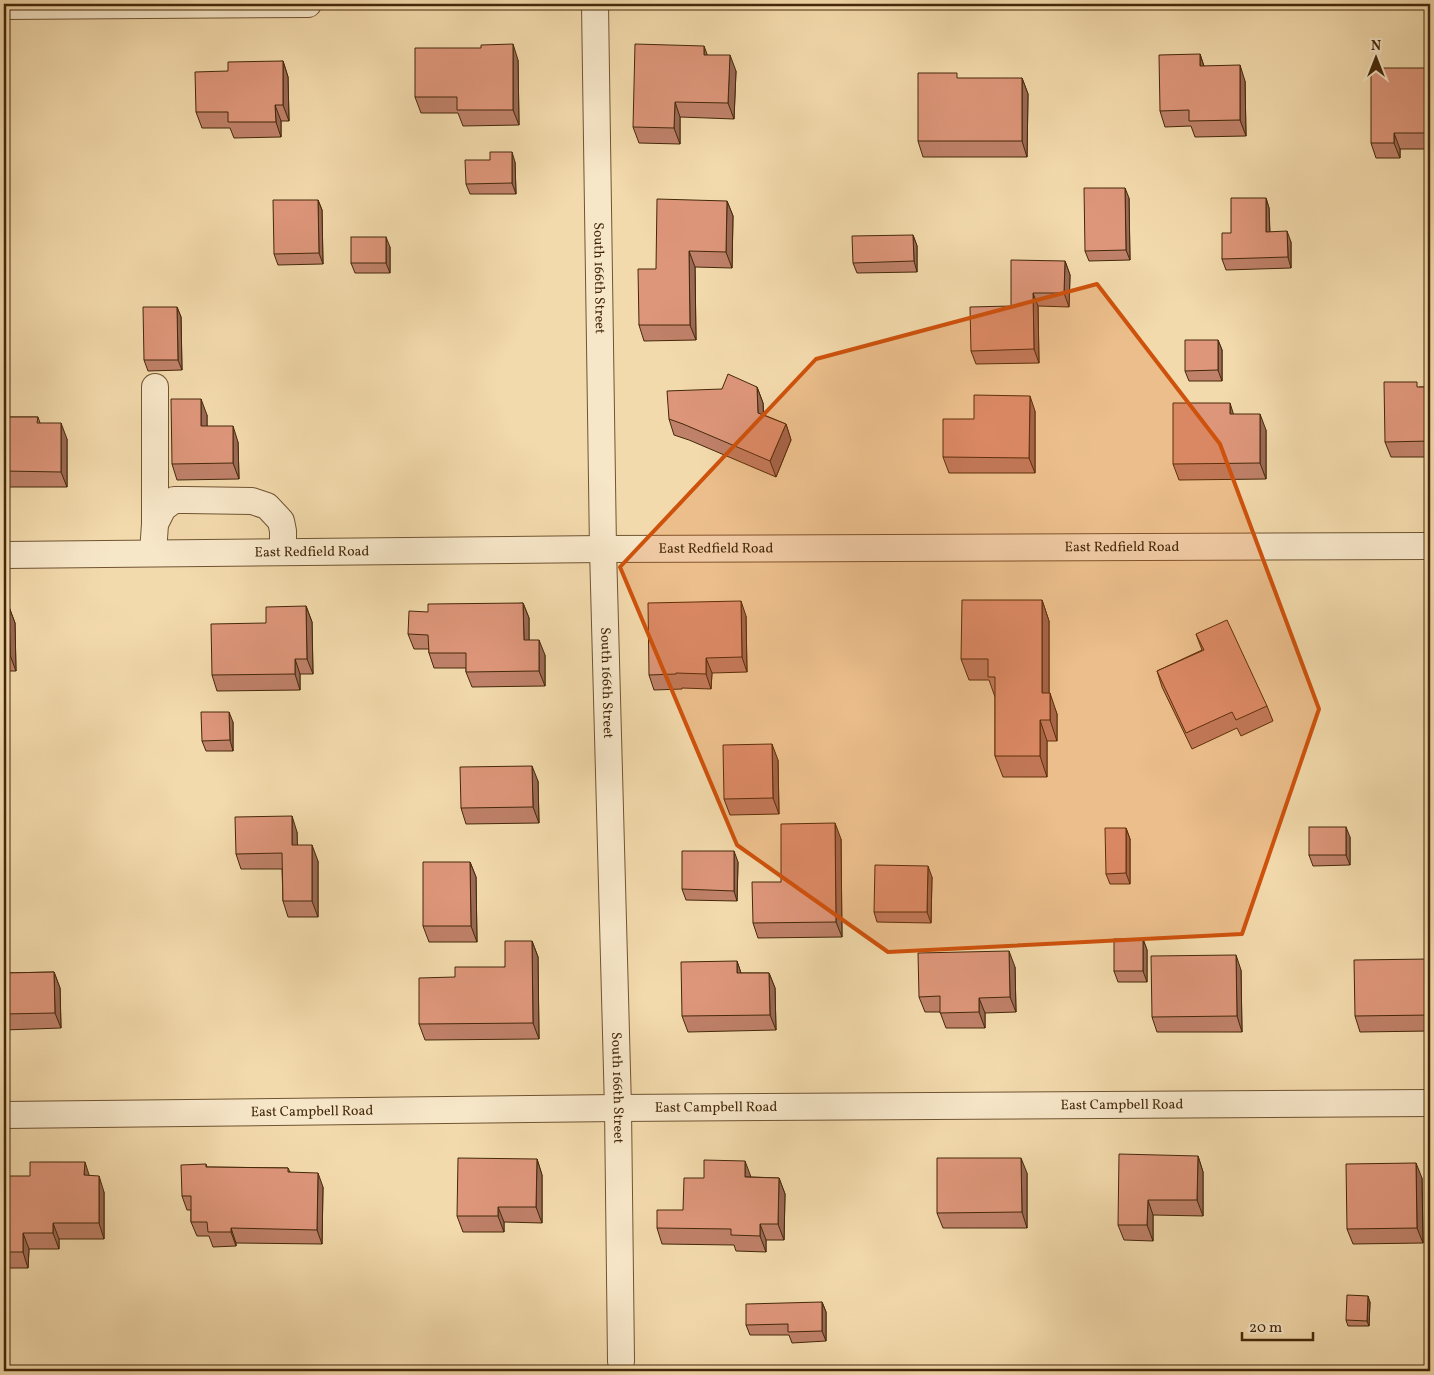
<svg xmlns="http://www.w3.org/2000/svg" width="1434" height="1375" font-family="Vollkorn,serif">
<rect width="100%" height="100%" fill="#f3daac"/>
<filter id="stains"><feTurbulence type="fractalNoise" baseFrequency=".004" numOctaves="4"/><feColorMatrix values="0 0 0 0 .2 0 0 0 0 .09 0 0 0 0 .02 0 0 0 .5 -.17"/></filter>
<radialGradient id="worn" r=".72"><stop offset=".6" stop-color="#630" stop-opacity="0"/><stop offset="1" stop-color="#630" stop-opacity=".3"/></radialGradient>
<g fill="none" stroke-linecap="round" stroke-linejoin="round">
<g stroke="#705432" stroke-width="28">
<g id="minor">
<path id="s1" d="M595 4 603 549 618 1108 621 1361"/>
<path d="M4 6 308 4"/>
<path d="M155 524V387"/>
<path d="M153 553 155 524 163 508 174 500H186L252 501 267 506 281 521 283 531V552"/>
<path id="s2" d="M4 555 603 549 1430 546"/>
<path id="s3" d="M4 1115 618 1108 1430 1103"/>
</g>
</g>
<use href="#minor" stroke="#f7e7c9" stroke-width="26"/>
</g>
<g fill="#bf8169" stroke="#44280a">
<path d="M1200 54 1204 66 1245 81 1246 136 1195 137 1191 126 1165 127 1160 111Z"/>
<path d="M707 55 736 71 734 119 680 117V144L639 143 633 127Z"/>
<path d="M518 60 519 125 463 126 458 113H421L415 97Z"/>
<path d="M283 61 288 77 289 121H281V137L234 138 230 128H202L196 112 228 71Z"/>
<path d="M1430 68V149H1400V158H1376L1371 143Z"/>
<path d="M1022 78 1028 94 1027 157H923L918 141Z"/>
<path d="M515 162 516 194H470L466 184Z"/>
<path d="M1129 198 1130 260 1089 261 1085 251Z"/>
<path d="M1266 198 1269 208 1270 232 1291 242V268L1226 270 1222 259 1231 233Z"/>
<path d="M318 200 322 210 323 264 278 265 274 254Z"/>
<path d="M727 201 733 216 732 268 695 267 696 340 644 341 639 325 656 269Z"/>
<path d="M913 235 917 246V272L857 273 853 263Z"/>
<path d="M390 247V273H355L351 263Z"/>
<path d="M1065 261 1070 275 1069 307 1038 306 1039 363 976 364 971 351 1011 306Z"/>
<path d="M177 307 181 317 182 370 148 371 144 360Z"/>
<path d="M1218 340 1222 350V381H1189L1185 371Z"/>
<path d="M757 387 763 403 764 415 786 424 791 440 776 477 689 440 674 435 669 419 722 389Z"/>
<path d="M1419 387H1430V457H1391L1385 442Z"/>
<path d="M1035 411V473H949L943 457 974 419Z"/>
<path d="M1233 414 1266 430V479L1179 480 1173 464Z"/>
<path d="M207 415V426L238 442 239 479 177 480 172 464Z"/>
<path d="M4 417H38L40 423 67 439V487H4Z"/>
<path d="M1042 600 1049 621V693L1057 714V741H1047V777H1003L995 756V697L989 680H969L961 659Z"/>
<path d="M523 603 529 618V640L545 655V686L472 687 466 672V668H434L429 653V649H414L408 634 428 612Z"/>
<path d="M306 606 312 622 313 674H300V690L217 691 212 675 266 623Z"/>
<path d="M4 607H9L15 623 16 671H4Z"/>
<path d="M746 616 747 672 712 673 711 689 682 688V689L654 690 649 675Z"/>
<path d="M1196 634 1267 706 1273 721 1241 736 1237 728 1192 749 1162 687 1157 671 1202 650Z"/>
<path d="M233 722V751H206L202 741Z"/>
<path d="M778 760 779 814 730 815 724 799Z"/>
<path d="M538 781 539 823 466 824 461 808Z"/>
<path d="M1126 828 1130 839V884H1110L1106 874Z"/>
<path d="M297 832V845L318 861V917H288L283 901 282 869H241L236 854Z"/>
<path d="M1350 837V865L1313 866 1309 855Z"/>
<path d="M841 839 842 937 758 938 753 923 781 882Z"/>
<path d="M470 862 476 877 477 942H429L423 926Z"/>
<path d="M738 862 737 901 686 900 682 889Z"/>
<path d="M932 877 931 923 877 922 874 912Z"/>
<path d="M1143 939 1147 950V982H1118L1114 971Z"/>
<path d="M532 941 538 957 539 1039 425 1040 419 1024 455 977 505 967Z"/>
<path d="M1430 959V1031L1360 1032 1355 1016Z"/>
<path d="M737 961 741 973H769L775 988 776 1030 688 1032 682 1016Z"/>
<path d="M1015 967 1016 1012 985 1013V1028H946L940 1012H925L919 997Z"/>
<path d="M1241 970 1242 1032H1157L1152 1017Z"/>
<path d="M54 972 60 988 61 1028 4 1030V973Z"/>
<path d="M1198 1156 1203 1172V1216L1153 1215V1241L1124 1240 1118 1225Z"/>
<path d="M537 1159 542 1175V1223L504 1222V1232H463L457 1216Z"/>
<path d="M206 1164 207 1167 288 1168 290 1172 323 1187 322 1244 236 1243V1246L213 1247 209 1236H197L191 1222V1210H187L182 1196Z"/>
<path d="M1027 1173V1228H943L937 1213Z"/>
<path d="M90 1176 104 1192V1239H59V1249H29L28 1268H4V1220H6Z"/>
<path d="M751 1177 779 1178 785 1194 784 1240H766V1252L736 1251 734 1245 662 1244 657 1228 683 1210 704 1178Z"/>
<path d="M1422 1178 1423 1243 1353 1244 1347 1229Z"/>
<path d="M822 1302 826 1312V1341L792 1343 789 1335H750L746 1325Z"/>
<path d="M1370 1302 1369 1326H1348L1346 1320Z"/>
</g>
<g fill="#9b6955" stroke="#44280a">
<path d="M513 44 518 60 519 125 513 110Z"/>
<path d="M704 46 710 62 704 55Z"/>
<path d="M1200 54 1205 70 1200 66Z"/>
<path d="M730 55 736 71 734 119 728 103Z"/>
<path d="M283 61 288 77 289 121 283 105Z"/>
<path d="M1240 65 1245 81 1246 136 1240 120Z"/>
<path d="M1022 78 1028 94 1027 157 1022 141Z"/>
<path d="M675 102 680 117V144L674 128Z"/>
<path d="M275 105 281 121V137L276 122Z"/>
<path d="M1394 133 1400 149V158L1394 143Z"/>
<path d="M512 152 515 162 516 194 512 183Z"/>
<path d="M1125 188 1129 198 1130 260 1126 250Z"/>
<path d="M1266 198 1269 208 1270 242 1266 232Z"/>
<path d="M318 200 322 210 323 264 319 253Z"/>
<path d="M727 201 733 216 732 268 726 252Z"/>
<path d="M1287 231 1291 242V268L1288 257Z"/>
<path d="M913 235 917 246V272L914 261Z"/>
<path d="M386 237 390 247V273L386 263Z"/>
<path d="M689 251 695 267 696 340 690 325Z"/>
<path d="M1065 261 1070 275 1069 307 1064 293Z"/>
<path d="M1033 293 1038 306 1039 363 1034 349Z"/>
<path d="M177 307 181 317 182 370 178 360Z"/>
<path d="M1218 340 1222 350V381L1218 370Z"/>
<path d="M757 387 763 403 764 428 758 413Z"/>
<path d="M1030 396 1035 411V473L1029 458Z"/>
<path d="M201 399 207 415V442L201 426Z"/>
<path d="M1230 403 1235 419 1230 414Z"/>
<path d="M1260 414 1266 430V479L1260 463Z"/>
<path d="M61 423 67 439V487L61 472Z"/>
<path d="M786 424 791 440 776 477 770 461Z"/>
<path d="M233 426 238 442 239 479 233 463Z"/>
<path d="M1042 600 1049 621V714L1042 693Z"/>
<path d="M741 601 746 616 747 672 742 657Z"/>
<path d="M523 603 529 618V655L524 640Z"/>
<path d="M306 606 312 622 313 674 307 659Z"/>
<path d="M9 607 15 623 16 671 10 655Z"/>
<path d="M539 640 545 655V686L539 671Z"/>
<path d="M706 658 712 673 711 689 706 674Z"/>
<path d="M295 659 300 674V690L295 674Z"/>
<path d="M1050 693 1057 714V741L1050 720Z"/>
<path d="M229 712 233 722V751L230 740Z"/>
<path d="M1040 720 1047 741V777L1040 756Z"/>
<path d="M772 744 778 760 779 814 773 798Z"/>
<path d="M532 766 538 781 539 823 533 807Z"/>
<path d="M292 816 297 832 298 861 292 845Z"/>
<path d="M835 823 841 839 842 937 836 922Z"/>
<path d="M1346 827 1350 837V865L1346 855Z"/>
<path d="M1126 828 1130 839V884L1126 873Z"/>
<path d="M312 845 318 861V917L312 901Z"/>
<path d="M734 851 738 862 737 901 734 891Z"/>
<path d="M470 862 476 877 477 942 471 926Z"/>
<path d="M928 866 932 877 931 923 927 912Z"/>
<path d="M1143 939 1147 950V982L1143 971Z"/>
<path d="M532 941 538 957 539 1039 533 1023Z"/>
<path d="M1009 951 1015 967 1016 1012 1010 997Z"/>
<path d="M1236 955 1241 970 1242 1032 1237 1016Z"/>
<path d="M737 961 742 976 737 973Z"/>
<path d="M54 972 60 988 61 1028 55 1013Z"/>
<path d="M769 973 775 988 776 1030 770 1015Z"/>
<path d="M979 998 985 1013V1028L979 1012Z"/>
<path d="M1198 1156 1203 1172V1216L1197 1200Z"/>
<path d="M1021 1158 1027 1173V1228L1022 1212Z"/>
<path d="M537 1159 542 1175V1223L536 1207Z"/>
<path d="M745 1161 751 1177H745Z"/>
<path d="M85 1162 90 1178 84 1175Z"/>
<path d="M1416 1163 1422 1178 1423 1243 1417 1228Z"/>
<path d="M318 1173 323 1187 322 1244 317 1230Z"/>
<path d="M99 1176 104 1192V1239L99 1223Z"/>
<path d="M779 1178 785 1194 784 1240 778 1224Z"/>
<path d="M1148 1200 1153 1215V1241L1147 1225Z"/>
<path d="M498 1207 504 1222V1232L498 1216Z"/>
<path d="M53 1223 59 1239V1249L53 1233Z"/>
<path d="M760 1224 766 1240V1252L760 1236Z"/>
<path d="M231 1228 236 1243V1246L231 1232Z"/>
<path d="M23 1233 29 1249 28 1268 23 1252Z"/>
<path d="M1368 1296 1370 1302 1369 1326 1367 1321Z"/>
<path d="M822 1302 826 1312V1341L822 1331Z"/>
</g>
<g fill="#de967a" stroke="#44280a">
<path d="M513 44V110H457V97H415V48H481V45Z"/>
<path d="M635 44 704 46V55H730L728 103 675 102 674 128 633 127Z"/>
<path d="M1200 54V66L1240 65V120L1189 121V110L1160 111 1159 55Z"/>
<path d="M283 61V105H275L276 122H228V112H196L195 72 228 71V62Z"/>
<path d="M1371 68H1430V133H1394V143H1371Z"/>
<path d="M918 73H957V78H1022V141H918Z"/>
<path d="M490 152H512V183L466 184 465 160H490Z"/>
<path d="M1084 188H1125L1126 250 1085 251Z"/>
<path d="M1231 198H1266V232L1287 231 1288 257 1222 259V233H1231Z"/>
<path d="M657 199 727 201 726 252 689 251 690 325H639L638 269H656Z"/>
<path d="M273 200H318L319 253 274 254Z"/>
<path d="M913 235 914 261 853 263 852 236Z"/>
<rect x="351" y="237" width="35" height="26"/>
<path d="M1011 260 1065 261 1064 293H1033L1034 349 971 351 970 307 1011 306Z"/>
<path d="M143 307H177L178 360H144Z"/>
<path d="M1185 340H1218V370L1185 371Z"/>
<path d="M728 374 757 387 758 413 786 424 770 461 683 424 669 419 667 391 722 389Z"/>
<path d="M1384 382H1417V387H1430V441L1385 442Z"/>
<path d="M974 395 1030 396 1029 458 943 457V419H974Z"/>
<path d="M171 399H201V426H233V463L172 464Z"/>
<path d="M1173 403H1230V414H1260V463L1173 464Z"/>
<path d="M4 417H38L37 423H61V472L4 471Z"/>
<path d="M962 600H1042V693H1050V720H1040V756H995V677H988V659H961Z"/>
<path d="M741 601 742 657 706 658V674L676 673V674L649 675 648 603Z"/>
<path d="M523 603 524 640H539V671L466 672V653H429L428 635 408 634 409 611 428 612V604Z"/>
<path d="M306 606 307 659H295V674L212 675 211 624 266 623V607Z"/>
<path d="M4 607H9L10 655H4Z"/>
<path d="M1227 620 1267 706 1236 720 1232 712 1186 733 1157 671 1204 650 1196 634Z"/>
<path d="M201 712H229L230 740 202 741Z"/>
<path d="M772 744 773 798 724 799 723 745Z"/>
<path d="M532 766 533 807 461 808 460 767Z"/>
<path d="M292 816V845H312V901H283L282 853 236 854 235 817Z"/>
<path d="M835 823 836 922 753 923 752 882H781V824Z"/>
<rect x="1309" y="827" width="37" height="28"/>
<path d="M1105 828H1126V873L1106 874Z"/>
<path d="M682 851H734V891L682 889Z"/>
<path d="M423 862H470L471 926H423Z"/>
<path d="M875 865 928 866 927 912H874Z"/>
<rect x="1114" y="939" width="29" height="32"/>
<path d="M505 941H532L533 1023 419 1024V978L455 977V967H505Z"/>
<path d="M1009 951 1010 997 979 998V1012L940 1013V996L919 997 918 953Z"/>
<path d="M1236 955 1237 1016 1152 1017 1151 956Z"/>
<path d="M1430 959V1015L1355 1016 1354 960Z"/>
<path d="M737 961V973H769L770 1015 682 1016 681 962Z"/>
<path d="M54 972 55 1013 4 1014V973Z"/>
<path d="M1119 1154 1198 1156 1197 1200H1148L1147 1225H1118Z"/>
<path d="M458 1158 537 1159 536 1207H498V1216H457Z"/>
<path d="M937 1158H1021L1022 1212 937 1213Z"/>
<path d="M704 1160 745 1161V1177L779 1178 778 1224H760V1236L731 1235V1229L657 1228V1210H683L684 1178H704Z"/>
<path d="M30 1162H85L84 1175 99 1176V1223H53V1233H23V1252H4V1220H6V1176H30Z"/>
<path d="M1416 1163 1417 1228 1347 1229 1346 1164Z"/>
<path d="M206 1164V1167L288 1168V1172L318 1173 317 1230 231 1228V1232H208L207 1222H191V1196H182L181 1165Z"/>
<path d="M1347 1295 1368 1296 1367 1321 1346 1320Z"/>
<path d="M822 1302V1331L788 1332V1324L746 1325V1304Z"/>
</g>
<path fill="#cf520c" fill-opacity="0.2" stroke="#cf520c" stroke-width="4" stroke-linejoin="round" d="M1097 284 1220 444 1319 709 1242 934 888 952 737 845 620 567 816 359Z"/>
<g text-anchor="middle" dominant-baseline="central" stroke-width="4" stroke-linejoin="round" paint-order="stroke">
<g font-size="14" fill="#44280a" stroke="#f7e7c9">
<text stroke="none"><textPath href="#s1" startOffset="274">South 166th Street</textPath></text>
<text stroke="none"><textPath href="#s2" startOffset="1118">East Redfield Road</textPath></text>
<text stroke="none"><textPath href="#s2" startOffset="712">East Redfield Road</textPath></text>
<text stroke="none"><textPath href="#s2" startOffset="308">East Redfield Road</textPath></text>
<text stroke="none"><textPath href="#s1" startOffset="679">South 166th Street</textPath></text>
<text stroke="none"><textPath href="#s1" startOffset="1084">South 166th Street</textPath></text>
<text stroke="none"><textPath href="#s3" startOffset="1118">East Campbell Road</textPath></text>
<text stroke="none"><textPath href="#s3" startOffset="712">East Campbell Road</textPath></text>
<text stroke="none"><textPath href="#s3" startOffset="308">East Campbell Road</textPath></text>
</g>
</g>
<rect width="1434" height="1375" fill="none" stroke="#f3daac" stroke-width="20"/>
<rect x="5" y="5" width="1424" height="1365" fill="none" stroke="#44280a" stroke-width="2.5"/>
<rect x="10" y="10" width="1414" height="1355" fill="none" stroke="#44280a"/>
<g transform="translate(1376 58)" stroke="#f7e7c9" stroke-width="4" paint-order="stroke">
<path d="M0-4L9 19L0 12L-9 19Z" fill="#44280a"/>
<text y="-8" font-size="14" font-weight="bold" text-anchor="middle" fill="#44280a">N</text>
</g>
<path d="M1242 1332v8h71v-8" fill="none" stroke="#44280a" stroke-width="2.5"/>
<text x="1249" y="1332" font-size="15" fill="#44280a" stroke="#f7e7c9" stroke-width="4" paint-order="stroke">20 m</text>
<rect width="100%" height="100%" filter="url(#stains)"/>
<rect width="100%" height="100%" fill="url(#worn)"/>
</svg>
